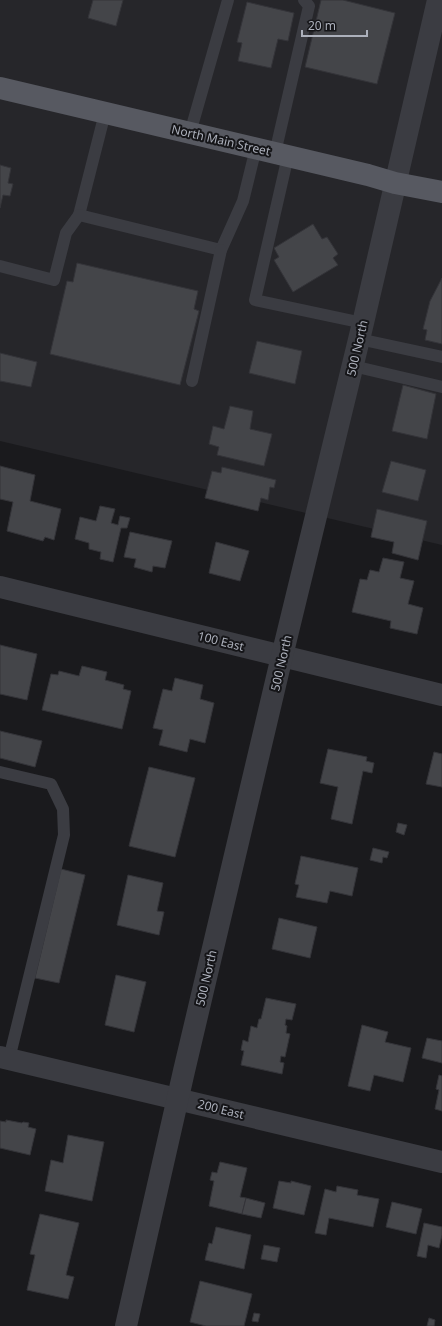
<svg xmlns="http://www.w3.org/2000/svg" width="442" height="1326" font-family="'Noto Sans',sans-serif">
<rect width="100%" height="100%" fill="#1a1a1d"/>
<path fill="#26262a" d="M0 0H442V545L0 441Z"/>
<g fill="#444549" stroke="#343439">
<path d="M93 0H123L116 26 88 18Z"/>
<path d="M321 0H343L395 13 377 84 305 67Z"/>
<path d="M247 2 294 13 288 41 278 39 271 68 238 61 242 43 237 42Z"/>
<path d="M0 165 11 168 8 183 13 184 10 196 3 195 0 208Z"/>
<path d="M313 224 322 239 327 237 338 254 333 258 338 265 293 292 274 260 279 257 274 248Z"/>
<path d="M77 263 198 291 194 309 199 311 180 385 50 354 67 281 73 282Z"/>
<path d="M442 278V344L425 340 427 330 423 329 430 301Z"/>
<path d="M257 341 302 351 295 384 249 373Z"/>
<path d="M0 353 37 362 31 387 0 381Z"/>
<path d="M403 385 436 394 427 439 392 431Z"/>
<path d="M230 406 253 411 250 429 272 434 264 466 217 455 219 447 209 444 213 426 224 429Z"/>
<path d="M391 461 426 470 418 501 382 492Z"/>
<path d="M0 466 35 475 30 501 61 509 54 540 45 537 43 541 7 531 13 502 0 499Z"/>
<path d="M222 467 276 480 274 488 270 487 268 500 261 498 258 511 205 498 212 471 221 473Z"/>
<path d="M100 506 115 509 111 523 118 525 120 516 130 518 127 528H121L113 562 100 559 101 552 89 549V543L75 539 80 517 96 521Z"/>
<path d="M377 509 427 521 418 560 392 553 394 542 371 537Z"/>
<path d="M130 532 172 541 165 568 153 566 152 572 134 567 136 559 124 557Z"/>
<path d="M216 542 249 551 240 581 209 573Z"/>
<path d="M383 558 404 562 400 578 414 581 408 604 423 608 417 634 390 628 391 621 352 612 360 579 367 580 370 570 379 572Z"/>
<path d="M0 645 37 654 27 700 0 694Z"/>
<path d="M82 666 107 672 105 680 124 685 123 689 131 691 122 729 42 710 51 674 58 675 59 671 79 676Z"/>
<path d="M175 678 203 685 200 699 214 703 205 743 190 739 187 752 159 745 163 730 153 728 163 689 172 691Z"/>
<path d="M0 731 42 741 35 767 0 758Z"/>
<path d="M328 749 367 757 366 761 374 763 372 773 363 771 352 824 331 819 338 787 320 783Z"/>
<path d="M434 752 442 754V787L426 784Z"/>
<path d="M149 767 195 778 175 857 129 846Z"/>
<path d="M398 823 407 825 404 835 396 832Z"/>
<path d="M373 848 389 852 387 858 383 857 382 863 370 860Z"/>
<path d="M301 856 358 868 352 896 330 891 327 903 296 897 299 885 295 884Z"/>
<path d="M61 869 85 875 59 983 35 978Z"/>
<path d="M128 875 163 883 157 911 164 912 159 935 117 925Z"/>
<path d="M279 918 317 927 310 958 272 949Z"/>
<path d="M116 975 146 982 134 1032 105 1025Z"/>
<path d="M266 998 296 1004 292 1020 286 1019 285 1025 287 1026 286 1033 290 1034 285 1057 281 1056 280 1062 284 1063 282 1074 241 1065 244 1051 241 1050 243 1040 248 1042 251 1026 257 1028 259 1019H261Z"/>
<path d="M362 1025 388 1032 385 1042 411 1048 403 1082 374 1075 370 1091 348 1086Z"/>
<path d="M427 1038 442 1041V1063L422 1058Z"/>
<path d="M439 1075 442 1076V1111L435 1109 439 1090 436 1089Z"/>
<path d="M6 1120 22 1123 23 1122 29 1123 28 1127 36 1129 30 1155 0 1148V1121L6 1122Z"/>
<path d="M68 1135 104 1142 92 1201 45 1191 51 1160 63 1163Z"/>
<path d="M220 1162 247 1168 240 1197 246 1198 242 1214 209 1206 214 1181 210 1180 212 1172 217 1173Z"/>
<path d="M279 1181 291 1183V1181L311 1186 304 1215 273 1208Z"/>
<path d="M337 1186 358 1190 357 1195 379 1199 373 1227 329 1218 326 1235 315 1233 325 1189 336 1192Z"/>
<path d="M246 1198 265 1203 261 1218 242 1214Z"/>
<path d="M392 1202 422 1209 416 1234 386 1227Z"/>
<path d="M40 1214 79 1223 66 1275 74 1277 68 1299 27 1290 35 1255 30 1254Z"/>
<path d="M424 1223 442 1227V1235L439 1248 428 1245 426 1258 417 1256Z"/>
<path d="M216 1227 251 1235 244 1269 205 1260 209 1243 212 1244Z"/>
<path d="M264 1245 280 1248 277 1262 261 1259Z"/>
<path d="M200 1281 252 1294 244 1326H206L190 1322Z"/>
<path d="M254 1313 260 1314 258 1322 252 1321Z"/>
<path d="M429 1318 435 1320 434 1326H427Z"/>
</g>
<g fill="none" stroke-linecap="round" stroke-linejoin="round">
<g stroke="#3b3c42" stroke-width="12">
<path d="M190 133 228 0"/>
<path d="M275 153 309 6 304 0"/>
<path d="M288 156 255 300 363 323"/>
<path d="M79 215 105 113"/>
<path d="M0 266 54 280 66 233 79 215 221 250 243 201 256 148"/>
<path d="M359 339 442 357"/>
<path d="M353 366 442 387"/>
<path d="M192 381 221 250"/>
<path d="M0 772 51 784 63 809 64 835 9 1059"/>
</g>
<g stroke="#3b3c42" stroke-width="22">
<path d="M0 587 442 695"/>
<path d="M0 1057 442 1162"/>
<path d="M126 1326 184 1071 282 656 363 323 438 0"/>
</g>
<path stroke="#575961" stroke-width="22" d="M0 88 368 175 395 183 442 192"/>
</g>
<g text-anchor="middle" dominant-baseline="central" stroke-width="4" stroke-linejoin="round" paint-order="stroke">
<g font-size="12" fill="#adb1bc" stroke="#151518">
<text transform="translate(221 140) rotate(13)">North Main Street</text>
<text transform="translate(357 348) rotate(-77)">500 North</text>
<text transform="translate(221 641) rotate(14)">100 East</text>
<text transform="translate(281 663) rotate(-77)">500 North</text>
<text transform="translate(206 978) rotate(-77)">500 North</text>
<text transform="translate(221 1109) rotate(14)">200 East</text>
</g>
</g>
<path d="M302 30v6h65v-6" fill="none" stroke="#adb1bc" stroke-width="2"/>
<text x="308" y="30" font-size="12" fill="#adb1bc" stroke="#151518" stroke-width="3" paint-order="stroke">20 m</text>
</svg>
